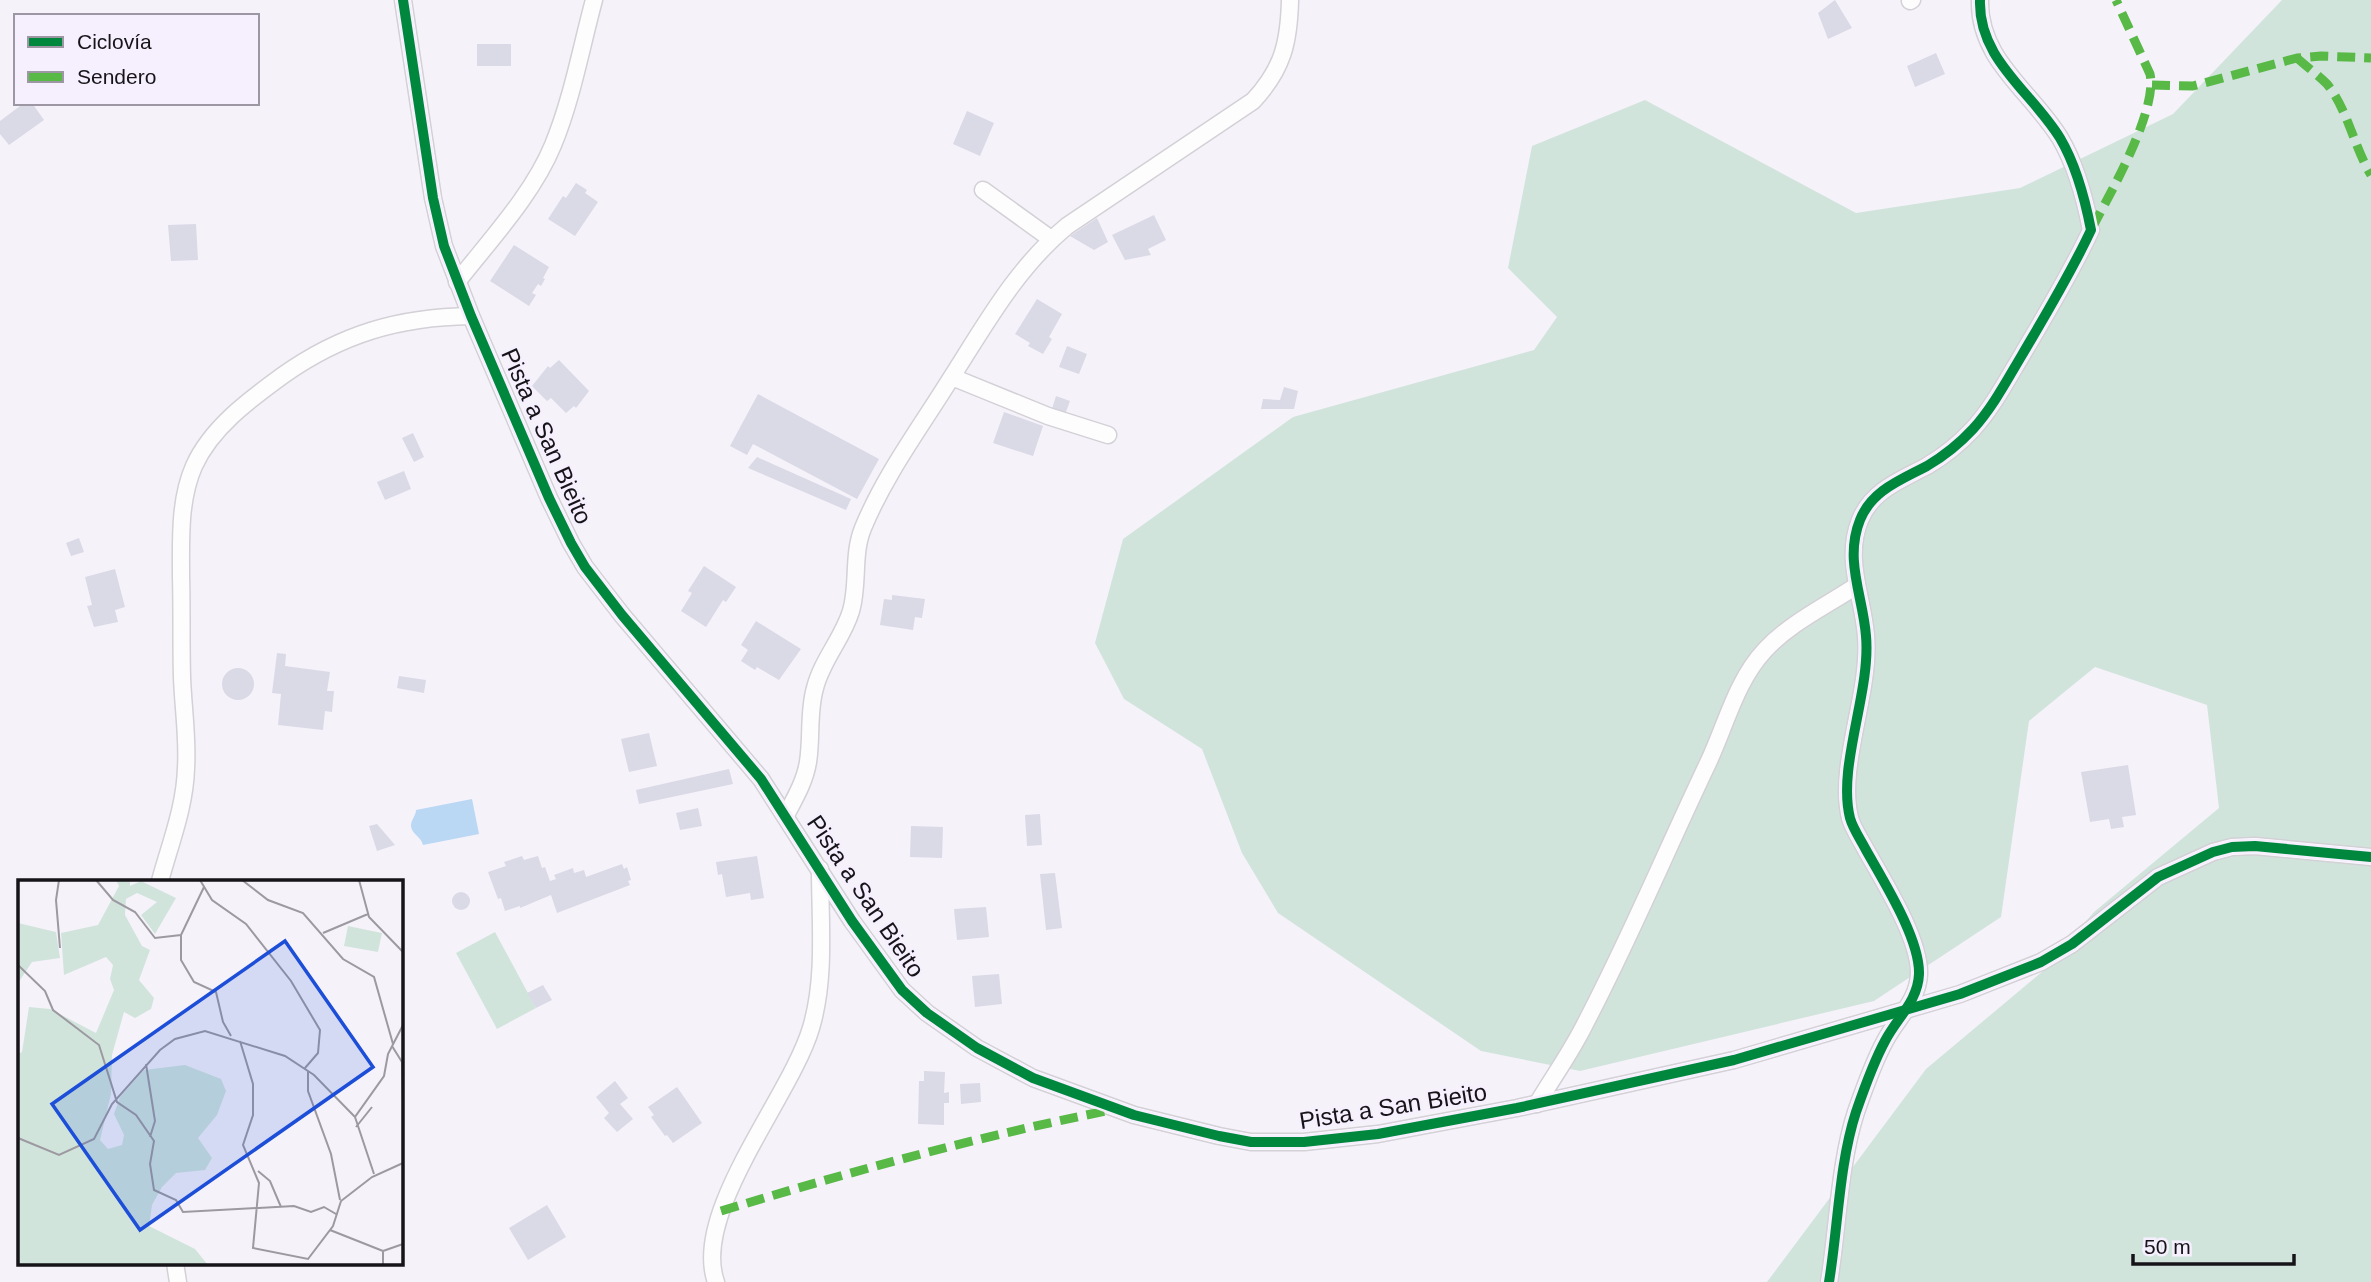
<svg xmlns="http://www.w3.org/2000/svg" width="2371" height="1282" font-family="Helvetica,sans-serif">
<rect width="100%" height="100%" fill="#f6f2fa"/>
<g fill="#d1e4dc">
<path d="M2282 0H2371V1282H1767L1926 1069 2043 971 2094 912 2219 808 2207 705 2095 667 2029 721 2001 917 1874 1001 1580 1071 1481 1051 1278 913 1242 853 1202 749 1124 699 1095 643 1123 539 1293 417 1534 350 1557 317 1508 268 1532 146 1645 100 1856 213 2020 188 2173 114Z"/>
<path d="M495 932 536 1008 497 1029 456 953Z"/>
</g>
<path fill="#bad7f4" d="M472 799 479 834 423 845C421 836 412 835 411 826 411 819 416 816 416 810Z"/>
<g fill="#dad9e6">
<path d="M1835 0 1852 28 1828 39 1818 13Z"/>
<rect x="477" y="44" width="34" height="22"/>
<path d="M1936 53 1945 74 1915 87 1907 66Z"/>
<path d="M24 103H32L44 120 9 145 0 134V121Z"/>
<path d="M967 111 994 123 980 156 953 144Z"/>
<path d="M576 183 587 190 585 193 598 202 575 236 548 219 563 196 566 198Z"/>
<path d="M1154 215 1166 240 1148 249 1151 255 1125 260 1112 235Z"/>
<path d="M1097 218 1108 242 1094 250 1070 236Z"/>
<path d="M196 224 198 260 171 261 168 225Z"/>
<path d="M514 245 549 267 543 278 545 279 541 286 538 284 532 293 536 295 529 306 490 281Z"/>
<path d="M1037 299 1062 314 1049 337 1052 339 1043 354 1028 346 1030 343 1015 334Z"/>
<path d="M1067 346 1087 354 1079 374 1059 367Z"/>
<path d="M559 360 589 391 576 408 574 406 566 413 551 398 547 401 532 386 548 366 550 368Z"/>
<path d="M1284 387 1298 391 1294 409H1261L1263 399 1280 400Z"/>
<path d="M758 394 879 459 857 499 753 444 747 455 730 446Z"/>
<path d="M1056 396 1070 401 1064 417 1051 412Z"/>
<path d="M1004 412 1043 426 1033 456 993 443Z"/>
<path d="M413 433 424 457 414 462 402 438Z"/>
<path d="M757 457 851 499 846 510 748 468Z"/>
<path d="M404 471 411 489 385 500 377 482Z"/>
<path d="M79 538 84 552 71 556 66 543Z"/>
<path d="M704 566 736 587 726 602 723 600 706 627 681 611 692 593 688 591Z"/>
<path d="M115 569 125 607 115 610 118 622 94 627 87 606 92 605 85 577Z"/>
<path d="M892 595 925 599 922 618 915 617 913 630 880 625 884 599 892 600Z"/>
<path d="M756 621 801 649 779 680 757 667 755 670 741 661 748 650 741 645Z"/>
<path d="M277 653 286 654 285 666 330 672 327 691H334L332 712 325 711 323 730 278 725 281 694 272 693Z"/>
<circle cx="238" cy="684" r="16"/>
<path d="M399 676 426 680 424 693 397 688Z"/>
<path d="M649 733 657 766 629 772 621 739Z"/>
<path d="M2128 765 2136 815 2122 817 2124 827 2111 829 2109 819 2090 822 2081 772Z"/>
<path d="M729 769 733 784 639 804 636 790Z"/>
<path d="M698 808 702 826 680 830 676 813Z"/>
<path d="M1040 814 1042 845 1027 846 1025 815Z"/>
<path d="M377 824 395 845 377 851 369 826Z"/>
<path d="M911 826 943 827 942 858 910 857Z"/>
<path d="M522 856 524 860 538 856 542 868 545 867 550 881 556 879 554 875 573 868 574 873 584 870 586 877 622 864 624 869 627 867 631 880 628 881 630 885 557 913 551 895 520 908V906L505 911 501 898 498 899 488 872 506 866 504 862Z"/>
<path d="M757 856 764 898 751 900 750 893 726 897 722 874 718 875 716 862Z"/>
<path d="M1055 873 1062 928 1046 930 1040 874Z"/>
<circle cx="461" cy="901" r="9"/>
<path d="M986 907 989 937 957 940 954 909Z"/>
<path d="M999 974 1002 1004 975 1007 972 976Z"/>
<path d="M543 985 552 1000 536 1008 527 993Z"/>
<path d="M924 1071 945 1072 944 1093 949 1092V1103H944V1125L918 1124 919 1081H924Z"/>
<path d="M615 1081 628 1098 620 1104 633 1119 617 1132 604 1118 609 1113 596 1097Z"/>
<path d="M980 1083 981 1102 961 1104 960 1084Z"/>
<path d="M677 1087 702 1123 673 1143 667 1135 665 1136 651 1117 654 1115 648 1107Z"/>
<path d="M547 1205 566 1237 528 1260 509 1228Z"/>
</g>
<g fill="none" stroke-linecap="round" stroke-linejoin="round">
<g stroke="#d3d0d6" stroke-width="19">
<g id="minor">
<path d="M403 0 433 198 444 246 471 316 549 498 571 543 585 567 622 615 761 779 852 921 902 990 927 1013 977 1048 1033 1078 1134 1115 1219 1136 1251 1142H1304L1378 1134 1517 1108 1734 1060 1960 994 2041 962 2072 944 2158 877 2213 852 2232 847 2255 846 2371 857"/>
<path d="M1910 1 1912 0"/>
<path d="M983 190 1051 239"/>
<path d="M457 282C490 240 533 194 553 145 572 99 581 48 594 0"/>
<path d="M952 377 1048 416 1108 435"/>
<path d="M786 815C795 798 805 781 808 762 812 737 808 712 815 688 822 660 843 638 851 611 859 584 852 555 863 528 884 477 917 432 946 386 983 329 1014 270 1067 226L1253 101C1283 69 1289 42 1290 0"/>
<path d="M160 881C170 844 185 807 186 768 188 738 183 707 182 677 181 644 182 610 181 576 181 540 179 500 194 466 211 428 249 400 282 376 341 334 399 317 471 316"/>
<path d="M1537 1104C1553 1077 1572 1051 1586 1022 1630 938 1667 849 1708 763 1726 725 1736 681 1765 650 1790 623 1826 606 1856 586"/>
<path d="M175 1263 178 1282"/>
<path d="M716 1282C691 1213 791 1096 811 1028 826 978 820 921 820 869"/>
<path d="M1829 1282C1838 1228 1839 1164 1856 1112 1864 1089 1873 1063 1885 1041 1897 1018 1918 1001 1919 974 1920 939 1884 882 1866 850 1861 840 1853 829 1850 818 1837 766 1871 692 1866 636 1863 596 1844 560 1860 520 1872 490 1901 480 1927 466 1944 456 1960 443 1973 429 1993 407 2007 380 2022 355 2046 314 2071 273 2091 230 2085 199 2076 165 2060 138 2031 91 1978 59 1980 0"/>
</g>
</g>
<use href="#minor" stroke="#fefdfe" stroke-width="16"/>
<g stroke="#58b947" stroke-width="9" stroke-dasharray="18 9" stroke-linecap="butt">
<path d="M2297 58C2307 67 2318 75 2327 84 2347 108 2354 147 2371 175"/>
<path d="M2152 85 2193 86 2297 58 2321 56 2371 58"/>
<path d="M2092 228C2110 194 2158 110 2150 74L2116 0"/>
<path d="M721 1211C849 1172 980 1136 1111 1110"/>
</g>
<g stroke="#f5effe" stroke-width="15">
<g id="cycleway">
<path d="M403 0 433 198 444 246 471 316 549 498 571 543 585 567 622 615 761 779 852 921 902 990 927 1013 977 1048 1033 1078 1134 1115 1219 1136 1251 1142H1304L1378 1134 1517 1108 1734 1060 1960 994 2041 962 2072 944 2158 877 2213 852 2232 847 2255 846 2371 857"/>
<path d="M1829 1282C1838 1228 1839 1164 1856 1112 1864 1089 1873 1063 1885 1041 1897 1018 1918 1001 1919 974 1920 939 1884 882 1866 850 1861 840 1853 829 1850 818 1837 766 1871 692 1866 636 1863 596 1844 560 1860 520 1872 490 1901 480 1927 466 1944 456 1960 443 1973 429 1993 407 2007 380 2022 355 2046 314 2071 273 2091 230 2085 199 2076 165 2060 138 2031 91 1978 59 1980 0"/>
</g>
</g>
<use href="#cycleway" stroke="#00873e" stroke-width="10"/>
</g>
<g text-anchor="middle" dominant-baseline="central" stroke-width="5" stroke-linejoin="round" paint-order="stroke">
<g font-size="24" fill="#161418" stroke="#f5effe">
<text transform="translate(547 436) rotate(66)">Pista a San Bieito</text>
<text transform="translate(866 896) rotate(56)">Pista a San Bieito</text>
<text transform="translate(1393 1106) rotate(-9)">Pista a San Bieito</text>
</g>
</g>
<g transform="translate(18 880)">
<rect width="385" height="385" fill="#f6f2fa"/>
<path d="M98 0H112V6L123 1 158 18 137 54 123 35 139 22 119 13 108 19 107 35 124 66 132 70 121 100 136 118 133 129 117 138 106 132 94 175 93 214 82 260 90 269 104 265 106 255 96 234 102 217 126 190 167 185 203 199 208 211 199 235 180 258 194 278 187 290 158 293 144 307 134 325 131 346 177 369 190 385H0V174L4 172 11 127 32 129 78 153 96 110 92 99 95 85 88 77 46 95 43 53 80 45 101 6ZM0 43 38 52 42 78 14 82 0 103ZM330 46 364 53 360 72 326 66Z" fill="#d1e4dc"/>
<path fill="none" stroke="#9c99a0" stroke-width="2" d="M41 0 38 20 42 68M78 0 95 20 117 32 137 58 163 55M182 0 194 20 228 44 273 101 302 150 300 173 287 188M224 0 250 20 285 33 325 79 356 97 375 164M341 0 351 37 385 72M186 7 163 55V80L176 102 198 112 205 142 213 156M305 53 350 34M0 85 27 111 35 130 81 165 99 222 118 235 136 261 132 284 136 310 158 320 165 332 276 326 293 332 306 327 318 334M222 161 235 204V235L225 265 241 303 235 368 290 379 315 346 323 321 354 297 385 283M374 166 384 182 385 222M128 184 137 241 132 257M290 191V211L313 274 322 320M338 247 354 227M0 258 41 275 76 259 94 224 142 170 157 159 187 151 267 176 296 195 337 237M240 291 252 301 263 327M356 294 337 237 366 196 370 174 385 145M312 350 365 371M365 385V371L385 364"/>
<path fill="#1d4ed8" fill-opacity="0.15" stroke="#1d4ed8" stroke-width="3.5" d="M267 61 355 187 122 350 34 224Z"/>
<rect width="385" height="385" fill="none" stroke="#161418" stroke-width="3.5"/>
</g>
<rect x="14" y="14" width="245" height="91" fill="#f5effe" stroke="#9c97a2" stroke-width="2"/>
<rect x="28" y="37" width="35" height="10" fill="#00873e" stroke="#9c97a2" stroke-width="2"/>
<text x="77" y="49" font-size="21" fill="#161418">Ciclovía</text>
<rect x="28" y="72" width="35" height="10" fill="#58b947" stroke="#9c97a2" stroke-width="2"/>
<text x="77" y="84" font-size="21" fill="#161418">Sendero</text>
<path d="M2133 1254v10h161v-10" fill="none" stroke="#161418" stroke-width="3.5"/>
<text x="2144" y="1254" font-size="21" fill="#161418" stroke="#f5effe" stroke-width="5" paint-order="stroke">50 m</text>
</svg>
